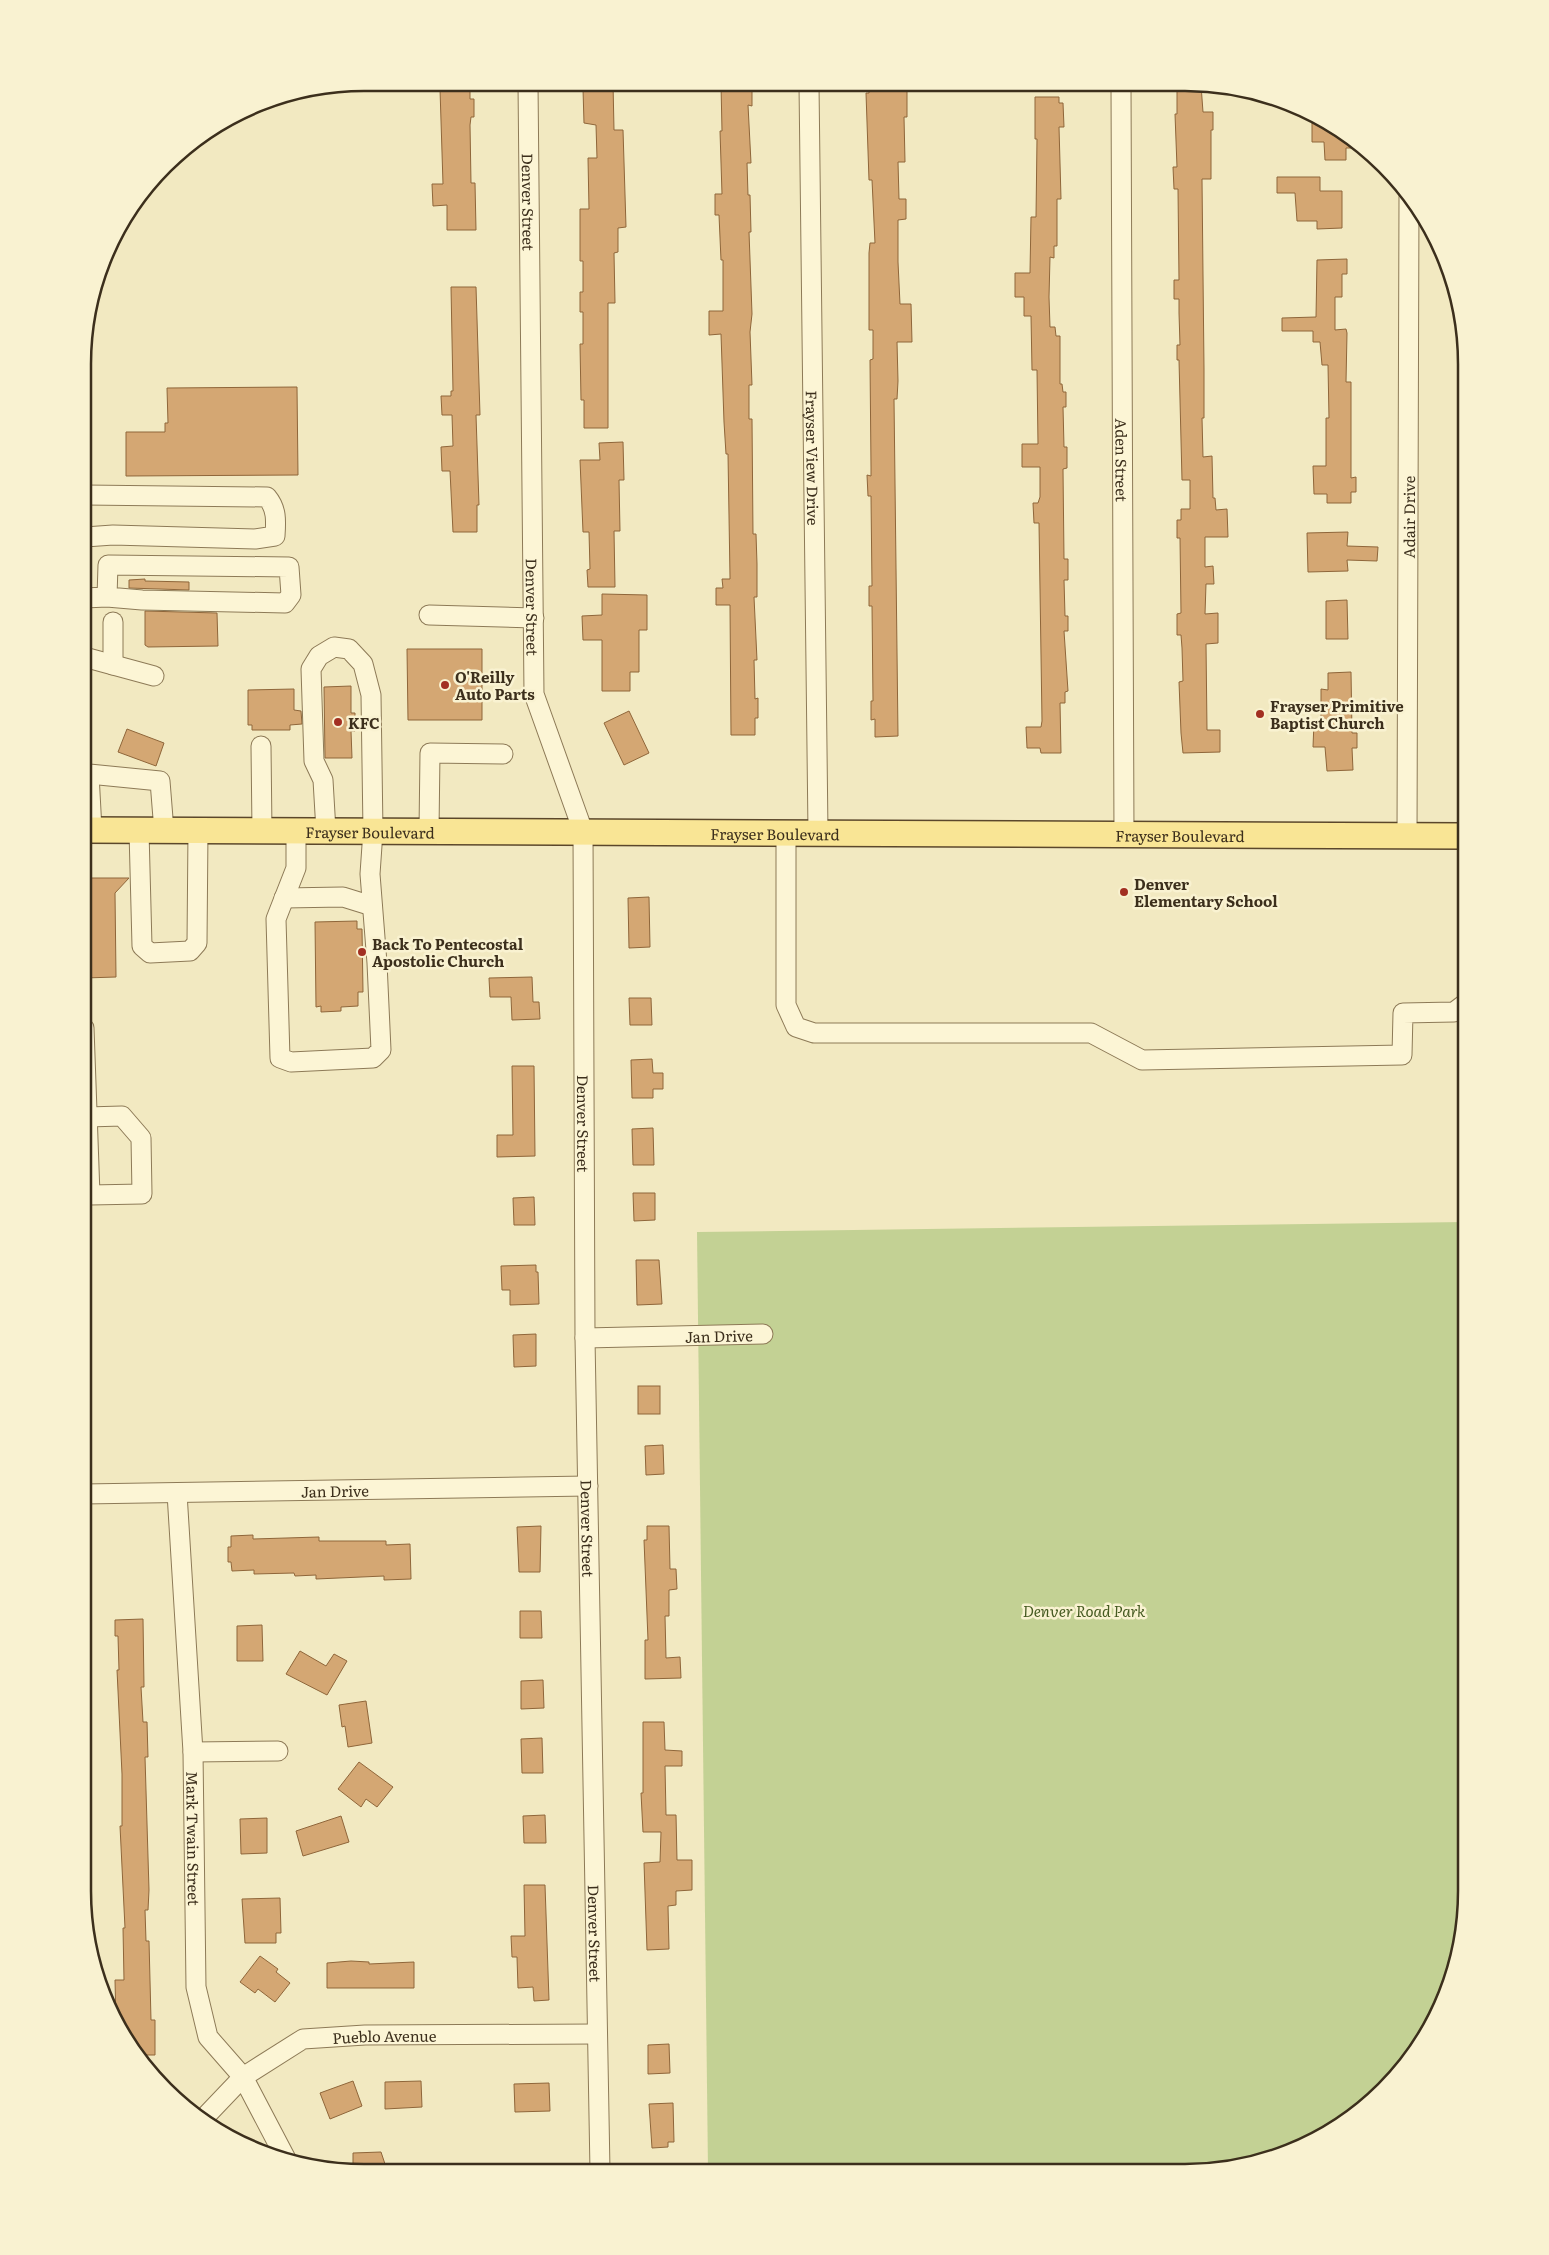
<svg xmlns="http://www.w3.org/2000/svg" width="1549" height="2255" font-family="Literata,serif">
<rect width="100%" height="100%" fill="#f2e9c1"/>
<path fill="#c3d194" d="M1466 1222V1909L1451 1981 1419 2047 1370 2103 1309 2144 1257 2163 1185 2172 708 2171 697 1232Z"/>
<g fill="#d4a773" stroke="#8f663a">
<path d="M444 83H470V99H474V117H471L470 125 471 183H475L476 230H447V205L433 206 432 184H443L440 89H444Z"/>
<path d="M586 83H613L614 130H623L626 227 618 228V252L614 253 615 303H608V428H584V400H581L580 344H583V312H580V292H583V261H580V209H589L588 158H597L596 125 584 123 583 89H587Z"/>
<path d="M721 84H752V106L748 105 751 163H747L748 195H750L751 232H749L752 314 750 332 752 385H749V419H752L753 534H756L757 564V597H754L757 660H754L755 699 758 698V718H755V735H731L730 605H716V588H723L722 579H730V577L728 454H726L724 422 721 334 709 335V311H723V260H721L719 215H715V194H722L720 131H722Z"/>
<path d="M869 84H907V117H904L905 162H898L899 199H906V219L898 220V262L900 304H911L912 342H897L898 381 897 399H894L898 736 875 737V719L871 720V701H873L872 606H869V586H872L871 496H868L867 475 871 476V467L870 360 873 359V330H869V253L870 243H875L872 180H869L866 93H869Z"/>
<path d="M1177 85H1201L1203 112H1213V130H1211V179H1202L1204 369V418H1202L1203 457 1212 456 1213 498H1215L1216 510 1227 509 1228 537H1205V567L1213 566 1214 584H1206L1205 614 1218 613V643L1206 644 1207 730H1220V752L1183 753 1181 733 1179 682 1183 681 1182 648 1181 635H1177V614L1181 613 1180 538H1177V520H1181V509H1190V480H1182L1179 360H1177V345H1180L1179 313V299H1174V280H1179L1178 189H1174L1173 167H1177L1175 114H1177Z"/>
<path d="M1035 97H1059V103H1063L1064 127H1059L1061 199H1057V246H1054V258L1050 257 1049 297 1050 327H1055L1056 336H1060V384H1062L1063 392H1066V407H1063L1064 447H1067V468L1063 469 1064 559H1068V580H1064L1065 616H1068V631H1064L1068 691 1065 692V703H1060L1061 753H1041L1040 748H1027L1026 727H1041L1042 721 1039 523H1034L1033 503H1038L1040 497V467H1022V444H1038L1037 370H1032L1031 316H1024V297H1015V273H1030L1031 217H1036L1037 139H1035Z"/>
<path d="M1324 122 1356 141 1364 148H1346V160H1325L1324 142H1312V123Z"/>
<path d="M1277 177H1320V191H1342V228L1317 229V221H1297L1295 193H1277Z"/>
<path d="M1347 259V274H1342V297H1335V330L1346 329 1347 333 1346 382H1351V478L1356 477V492H1351V503H1327V494H1314L1313 466H1326V418H1329L1328 365H1322L1320 342H1313V331H1282V318L1316 317 1317 260Z"/>
<path d="M451 287H476L480 415H476L479 505H477V532H453L450 471H442L441 447 453 446 452 415H442L441 396H451V391H453Z"/>
<path d="M297 387 298 475 126 476V432H165V423H168L167 388Z"/>
<path d="M623 442 624 480H619L620 531H614L615 587H588L587 570 590 569 589 532H583L580 460H600L599 443Z"/>
<path d="M1348 532 1347 546 1378 547 1377 561 1347 560 1348 571 1308 572 1307 533Z"/>
<path d="M145 579V581L189 582V590L129 588V580Z"/>
<path d="M602 594 647 595V630H639V672H630V691H602V640H583L582 616 602 615Z"/>
<path d="M1347 600 1348 639H1326V601Z"/>
<path d="M145 611 217 613 218 646 148 647 145 645Z"/>
<path d="M407 649H482V720H408Z"/>
<path d="M1351 672 1352 733H1357V748H1352L1353 770 1327 771 1325 747H1313L1314 722H1321V689L1328 690V673Z"/>
<path d="M351 686V713H355V731H351L352 758H325L324 687Z"/>
<path d="M294 689V710L301 711 302 724 290 725V730H252V725H248V690Z"/>
<path d="M629 711 649 753 624 765 604 723Z"/>
<path d="M127 729 164 743 156 766 118 752Z"/>
<path d="M84 878H129L115 893 116 977 84 978Z"/>
<path d="M649 897 650 947 629 948 628 898Z"/>
<path d="M357 921V929H362L363 992H358V1006L341 1007V1011L321 1012V1006L316 1007 315 922Z"/>
<path d="M532 977 533 1002H539L540 1019 512 1020 511 997H490L489 978Z"/>
<path d="M629 998H651L652 1025H630Z"/>
<path d="M652 1059 653 1073H663V1089H653V1098H632L631 1060Z"/>
<path d="M512 1066H534L535 1156 497 1157V1135H513Z"/>
<path d="M653 1128 654 1165H633L632 1129Z"/>
<path d="M633 1193H655V1220L634 1221Z"/>
<path d="M534 1197 535 1225H514L513 1198Z"/>
<path d="M636 1260H659L662 1304 637 1305Z"/>
<path d="M536 1265V1272H538L539 1304 510 1305V1290H502L501 1266Z"/>
<path d="M536 1334V1366L514 1367 513 1335Z"/>
<rect x="638" y="1386" width="22" height="28"/>
<path d="M663 1445 664 1474 646 1475 645 1446Z"/>
<path d="M541 1526 540 1572H519L517 1527Z"/>
<path d="M647 1526H669L670 1569H676L677 1589 669 1590V1616H665L666 1658 680 1657 681 1678 645 1679V1640H648L644 1540H647Z"/>
<path d="M253 1535V1539L319 1537V1541H386V1545L410 1544 411 1579 384 1580V1576L316 1579V1575L295 1576 294 1573 254 1574V1570L232 1571 231 1562H228V1547H231V1536Z"/>
<path d="M520 1611H541L542 1638H520Z"/>
<path d="M143 1619 144 1687H141L143 1722H147L148 1757H145L149 1890 148 1910H145L146 1941H149L151 2020H155V2055H137L116 2022 115 1980H124L123 1928H125L120 1826H122V1774L117 1670H119L118 1636H115V1620Z"/>
<path d="M262 1625 263 1661H237V1626Z"/>
<path d="M300 1651 326 1666 334 1654 347 1661 327 1695 286 1674Z"/>
<path d="M543 1680 544 1708 521 1709V1681Z"/>
<path d="M366 1701 372 1743 348 1747 345 1726 342 1727 339 1705Z"/>
<path d="M643 1722H664L665 1750 682 1751V1766H665L666 1815H676L677 1860H692V1890L676 1891V1905L668 1906 669 1949 647 1950 644 1863 660 1862 661 1832H643L641 1793H643Z"/>
<path d="M542 1738 543 1773H522L521 1739Z"/>
<path d="M359 1762 393 1787 377 1807 366 1799 361 1807 338 1789Z"/>
<path d="M545 1815 546 1843H524L523 1816Z"/>
<path d="M341 1816 349 1842 303 1856 296 1831Z"/>
<path d="M267 1818V1853L241 1854 240 1819Z"/>
<path d="M524 1885H545L549 2000 534 2001 533 1987 518 1988 517 1957H512L511 1936H525Z"/>
<path d="M280 1898 281 1933H276V1943H245L242 1899Z"/>
<path d="M260 1956 278 1969 276 1972 290 1983 275 2002 258 1989 255 1993 240 1982Z"/>
<path d="M351 1961 369 1962V1964L414 1962V1988H327V1963Z"/>
<path d="M669 2044 670 2073 648 2074V2045Z"/>
<path d="M353 2081 362 2106 330 2119 320 2093Z"/>
<path d="M421 2081 422 2107 385 2109V2082Z"/>
<path d="M549 2083 550 2111 515 2112 514 2084Z"/>
<path d="M673 2103 674 2142H668V2147L652 2148 649 2104Z"/>
<path d="M381 2152 387 2170H353V2153Z"/>
</g>
<g fill="none" stroke-linecap="round" stroke-linejoin="round">
<g stroke="#8d7a57" stroke-width="21">
<g id="minor">
<path id="s1" d="M528 83 534 694 583 831 585 1338 600 2171"/>
<path id="s2" d="M809 84 818 832"/>
<path id="s3" d="M1121 85 1124 835"/>
<path d="M85 537 113 535 255 539 275 536C276 521 277 509 267 497L85 495"/>
<path d="M84 598 107 597 142 600 285 603 291 595 289 567 108 565 107 597"/>
<path d="M429 615 534 618"/>
<path d="M84 657 154 676"/>
<path d="M113 665V622"/>
<path d="M261 746 262 831"/>
<path d="M84 772 89 774 160 781 164 831"/>
<path d="M89 774 92 830"/>
<path d="M139 831 142 946 150 953 190 951 197 943 198 831"/>
<path d="M296 831V868L276 919 280 1058 291 1062 373 1058 381 1050 377 963 370 874 373 831 371 695 363 664 349 649 334 647 319 656 311 669 314 761 323 780 326 831"/>
<path d="M429 831 430 753 503 754"/>
<path d="M786 832V1005L796 1027 814 1033H1091L1142 1060 1402 1055 1403 1013 1454 1012 1466 1003"/>
<path id="s4" d="M1407 837 1409 197"/>
<path d="M284 898 343 897 372 906"/>
<path d="M84 1028C86 1084 88 1139 90 1195L142 1194 141 1138 122 1116 87 1117"/>
<path id="s5" d="M585 1338 763 1334"/>
<path id="s6" d="M177 1493 193 1752 196 1987 208 2037 243 2077 286 2159"/>
<path id="s7" d="M83 1494 588 1486"/>
<path d="M193 1752 278 1751"/>
<path id="s8" d="M202 2120 243 2077 303 2039 365 2035 596 2034"/>
</g>
</g>
<g stroke="#5b472b" stroke-width="28">
<g id="major">
<path id="s9" d="M84 830 1466 836"/>
</g>
</g>
<use href="#minor" stroke="#fcf5d5" stroke-width="19"/>
<use href="#major" stroke="#f9e595" stroke-width="25"/>
</g>
<g fill="#a22f21" stroke="#f9f2d1" stroke-width="2">
<circle cx="445" cy="685" r="5"/>
<circle cx="1260" cy="714" r="5"/>
<circle cx="338" cy="722" r="5"/>
<circle cx="1124" cy="892" r="5"/>
<circle cx="362" cy="952" r="5"/>
</g>
<g text-anchor="middle" dominant-baseline="central" stroke-width="5" stroke-linejoin="round" paint-order="stroke">
<g font-size="15" fill="#3c2f1c" stroke="#f9f2d1">
<text stroke="none"><textPath href="#s1" startOffset="119">Denver Street</textPath></text>
<text stroke="none"><textPath href="#s2" startOffset="374">Frayser View Drive</textPath></text>
<text stroke="none"><textPath href="#s3" startOffset="375">Aden Street</textPath></text>
<text stroke="none"><textPath href="#s4" startOffset="320">Adair Drive</textPath></text>
<text stroke="none"><textPath href="#s1" startOffset="524">Denver Street</textPath></text>
<text stroke="none"><textPath href="#s9" startOffset="286">Frayser Boulevard</textPath></text>
<text stroke="none"><textPath href="#s9" startOffset="691">Frayser Boulevard</textPath></text>
<text stroke="none"><textPath href="#s9" startOffset="1096">Frayser Boulevard</textPath></text>
<text stroke="none"><textPath href="#s1" startOffset="1049">Denver Street</textPath></text>
<text stroke="none"><textPath href="#s5" startOffset="134">Jan Drive</textPath></text>
<text stroke="none"><textPath href="#s7" startOffset="252">Jan Drive</textPath></text>
<text stroke="none"><textPath href="#s1" startOffset="1454">Denver Street</textPath></text>
<text stroke="none"><textPath href="#s6" startOffset="346">Mark Twain Street</textPath></text>
<text stroke="none"><textPath href="#s1" startOffset="1859">Denver Street</textPath></text>
<text stroke="none"><textPath href="#s8" startOffset="212">Pueblo Avenue</textPath></text>
</g>
<g font-size="15" font-weight="bold" fill="#3c2f1c" stroke="#f9f2d1" text-anchor="start">
<text x="455" y="676">O'Reilly<tspan x="455" dy="17">Auto Parts</tspan></text>
<text x="1270" y="705">Frayser Primitive<tspan x="1270" dy="17">Baptist Church</tspan></text>
<text x="348" y="722">KFC</text>
<text x="1134" y="883">Denver<tspan x="1134" dy="17">Elementary School</tspan></text>
<text x="372" y="943">Back To Pentecostal<tspan x="372" dy="17">Apostolic Church</tspan></text>
</g>
<g font-size="15" font-style="italic" fill="#455a21" stroke="#f9f2d1">
<text x="1084" y="1610">Denver Road Park</text>
</g>
</g>
<path d="M0 0H1549V2255H0ZM364 91H1185A273 273 0 0 1 1458 364V1891A273 273 0 0 1 1185 2164H364A273 273 0 0 1 91 1891V364A273 273 0 0 1 364 91Z" fill="#f9f2d1" fill-rule="evenodd"/>
<path fill="none" stroke="#3c2f1c" stroke-width="2.5" d="M364 91H1185A273 273 0 0 1 1458 364V1891A273 273 0 0 1 1185 2164H364A273 273 0 0 1 91 1891V364A273 273 0 0 1 364 91Z"/>
</svg>
